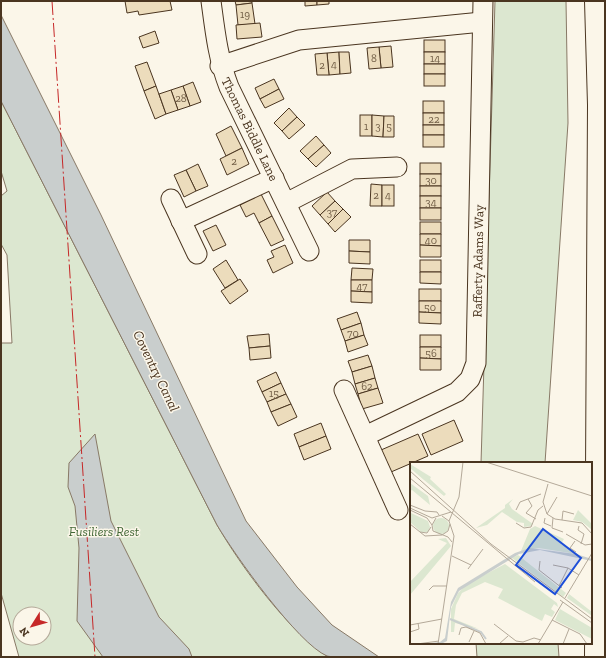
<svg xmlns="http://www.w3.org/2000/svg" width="606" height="658" font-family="'Zilla Slab',serif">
<rect width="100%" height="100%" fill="#fbf6e9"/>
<g fill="#dce7d0" stroke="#887966" fill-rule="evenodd">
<path d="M495 1H566L568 123 545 463H481Z"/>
<path d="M1 101 217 525C242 568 287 629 328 657H19L1 593V343H12L7 255 1 244V196L7 191 1 171ZM20 614H44V638H20Z"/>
<path d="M476 643H558L559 657H477Z"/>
</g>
<g fill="#c9cecd" stroke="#887966">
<path d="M1 15 101 215 246 521 297 587 332 625 379 657C369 657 335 658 327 656 298 644 234 554 217 525L1 101Z"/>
<path d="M95 434 111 521 159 617 189 649 192 657H103L77 621 79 548 75 506 68 487 69 463Z"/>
</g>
<g fill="#ecdcbc" stroke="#4a3520">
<path d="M125 1H170L172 10 139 15 138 11 127 13Z"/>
<path d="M235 1H252V3L236 5Z"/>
<path d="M305 1H317V5L305 6Z"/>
<path d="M317 1H329V4L317 5Z"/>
<path d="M252 3 255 24 238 25 236 5Z"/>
<path d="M260 23 262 37 237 39 236 25Z"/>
<path d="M155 31 159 43 143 48 139 37Z"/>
<rect x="424" y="40" width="21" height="12"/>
<path d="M391 46 393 67 381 68 379 47Z"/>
<path d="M379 47 381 68 369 69 367 48Z"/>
<path d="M339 52 340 74 329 75 327 53Z"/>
<path d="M339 52H349L351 73 340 74Z"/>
<rect x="424" y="52" width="21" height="12"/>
<path d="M327 53 329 75H317L315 54Z"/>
<path d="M147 62 156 86 144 91 135 66Z"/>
<rect x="424" y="64" width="21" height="10"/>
<rect x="424" y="74" width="21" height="12"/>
<path d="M274 79 279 89 260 99 255 88Z"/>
<path d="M193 82 201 102 190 106 183 86Z"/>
<path d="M156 86 166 114 155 119 144 91Z"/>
<path d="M183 86 190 106 178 110 171 90Z"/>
<path d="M279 89 284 99 265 108 260 99Z"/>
<path d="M171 90 178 110 166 114 159 94Z"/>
<rect x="423" y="101" width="21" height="12"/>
<path d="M289 108 297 117 282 131 274 123Z"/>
<rect x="423" y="113" width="21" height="12"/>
<rect x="360" y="115" width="12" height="21"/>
<path d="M372 115 384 116 383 137 372 136Z"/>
<path d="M384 116H394V137H383Z"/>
<path d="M297 117 305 125 289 139 282 131Z"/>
<rect x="423" y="125" width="21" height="10"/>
<path d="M231 126 242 148 226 156 216 134Z"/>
<rect x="423" y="135" width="21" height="12"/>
<path d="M316 136 324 145 308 159 300 151Z"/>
<path d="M324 145 331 153 316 167 308 159Z"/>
<path d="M242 148 249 164 227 175 220 159Z"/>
<rect x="420" y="163" width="21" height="11"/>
<path d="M198 164 208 186 196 191 186 170Z"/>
<path d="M186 170 196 191 184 197 174 175Z"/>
<rect x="420" y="174" width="21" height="12"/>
<path d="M371 184 382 185V206H370Z"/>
<rect x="382" y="185" width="12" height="21"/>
<rect x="420" y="186" width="21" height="10"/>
<path d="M327 192 335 201 320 215 312 206Z"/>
<path d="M261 194 272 216 259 223 254 213 246 217 240 205Z"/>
<rect x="420" y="196" width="21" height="12"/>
<path d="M335 201 343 209 328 224 320 215Z"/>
<rect x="420" y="208" width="21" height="12"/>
<path d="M343 209 351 217 335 232 328 224Z"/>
<path d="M272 216 284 240 271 246 259 223Z"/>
<rect x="420" y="222" width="21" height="12"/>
<path d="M216 225 226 245 213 251 203 231Z"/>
<path d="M420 234H441V246L420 245Z"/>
<path d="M349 240H370V252L349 251Z"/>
<path d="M285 245 293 263 273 273 267 260 274 257 271 251Z"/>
<path d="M420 245 441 246V257H420Z"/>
<path d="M349 251 370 252V264L349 263Z"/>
<path d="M226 260 238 280 225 288 213 269Z"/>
<rect x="420" y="260" width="21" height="12"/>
<path d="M352 268 373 269 372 280H351Z"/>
<path d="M420 272H441V284L420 283Z"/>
<path d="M240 279 248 291 230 304 221 291Z"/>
<path d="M351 280H372V292L351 291Z"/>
<rect x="419" y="289" width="22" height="12"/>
<path d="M351 291 372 292V303L351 302Z"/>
<path d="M419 301H441V313L419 312Z"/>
<path d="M357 312 361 323 341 330 337 319Z"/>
<path d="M419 312 441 313V324L419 323Z"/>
<path d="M361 323 364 335 345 341 341 330Z"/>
<path d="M269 334 270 346 249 348 247 336Z"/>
<path d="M364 335 368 345 348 352 345 341Z"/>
<rect x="420" y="335" width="21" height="12"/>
<path d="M270 346 271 358 250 360 249 348Z"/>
<path d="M420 347H441V359L420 358Z"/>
<path d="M368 355 372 366 352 372 348 361Z"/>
<path d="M420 358 441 359V370H420Z"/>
<path d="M372 366 375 378 355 384 352 372Z"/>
<path d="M276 372 281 383 262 392 257 381Z"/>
<path d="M375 378 378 388 358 394 355 384Z"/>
<path d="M281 383 286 394 267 402 262 392Z"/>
<path d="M378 388 383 403 362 409 358 394Z"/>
<path d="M286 394 291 404 271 412 267 402Z"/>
<path d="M291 404 297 417 278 426 271 412Z"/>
<path d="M454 420 463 441 431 455 422 434Z"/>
<path d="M321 423 326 436 299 447 294 434Z"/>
<path d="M418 434 428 456 391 472 381 450Z"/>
<path d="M326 436 331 449 304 460 299 447Z"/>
</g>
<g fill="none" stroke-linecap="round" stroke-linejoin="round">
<g stroke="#4a3520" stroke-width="21">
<g id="minor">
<path d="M211 1C215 31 218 59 229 87L309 251"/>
<path d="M220 66 299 40 482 22"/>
<path d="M171 199 197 254"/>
<path d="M286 203 352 169 397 167"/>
<path d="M181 221 274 178"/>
<path d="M344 390 398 510"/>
<path d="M365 436 457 392 470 379 476 363 483 1"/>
</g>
</g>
<g stroke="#4a3520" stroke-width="24">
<path id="highway" d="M596 1 599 105 596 657"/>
</g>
<use href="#minor" stroke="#fbf6e9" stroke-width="19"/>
<use href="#highway" stroke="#fbf6e9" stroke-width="22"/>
<path stroke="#c62828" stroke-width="1" stroke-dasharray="14 3 2 3" stroke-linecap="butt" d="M52 1 95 657"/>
</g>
<g text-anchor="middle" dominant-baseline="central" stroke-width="3" stroke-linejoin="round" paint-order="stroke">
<g font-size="11" fill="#725f47">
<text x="245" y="14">19</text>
<text x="374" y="58">8</text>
<text x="435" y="58">14</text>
<text x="334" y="64">4</text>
<text x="322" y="65">2</text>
<text x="181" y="98">28</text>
<text x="434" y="119">22</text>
<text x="366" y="126">1</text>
<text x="378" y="126">3</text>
<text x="389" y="126">5</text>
<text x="234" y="161">2</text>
<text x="431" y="180">30</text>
<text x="376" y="195">2</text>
<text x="388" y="195">4</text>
<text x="431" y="202">34</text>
<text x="332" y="212">37</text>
<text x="431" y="240">40</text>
<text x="362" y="286">47</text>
<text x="430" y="307">50</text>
<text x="353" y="333">70</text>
<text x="431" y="353">56</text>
<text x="367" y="386">62</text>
<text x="274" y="393">15</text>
</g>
<g font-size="13" fill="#4a3520" stroke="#fbf6e9">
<text transform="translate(250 129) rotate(64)">Thomas Biddle Lane</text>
<text transform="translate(478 261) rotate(-89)">Rafferty Adams Way</text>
</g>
<g font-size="13" font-style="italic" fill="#436837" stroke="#fbf6e9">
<text x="104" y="531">Fusiliers Rest</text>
</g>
<g font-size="14" font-style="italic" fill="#4a3520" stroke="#fbf6e9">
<text transform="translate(156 371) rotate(64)">Coventry Canal</text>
</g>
</g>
<g transform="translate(410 462)">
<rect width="182" height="182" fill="#fbf6e9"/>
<path d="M0 2 21 15 20 17 36 32 34 34 14 18 0 6ZM0 21 18 34 20 43 2 28 0 29ZM103 37 99 42 102 47 123 62 121 64 114 65V61L107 60 92 50 77 63 66 66 95 46V43ZM168 48 182 62 181 67 172 60 163 58ZM1 51 18 59 20 65 18 70H11L1 61ZM23 64a8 8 0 1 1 16 0a8 8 0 1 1-16 0ZM125 64 154 77 151 82 166 92 129 86 111 89 120 67ZM36 76 41 84 0 133V120L37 81 28 77ZM108 93 156 131 153 135 102 96ZM95 102 147 141 148 145 144 142 141 147 145 150 142 155 135 152 132 159 88 136 93 127 75 120 52 131 46 143 44 157 69 167 45 161 44 170H41V147L48 131 57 122ZM159 132 182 150V154L157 136ZM150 147 182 166V177L145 158Z" fill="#dce7d0"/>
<path d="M119 86 166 92 182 97V99L130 88 109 92 49 129 41 145 37 179 33 181 11 182 30 180 35 176 41 140 48 126 105 91Z" fill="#c9cecd"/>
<path fill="none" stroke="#c9cecd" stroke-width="2" d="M40 157 71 170 76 177"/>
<path fill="none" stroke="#b4a999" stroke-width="1" d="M76 0 182 34M0 9 81 82 182 157M0 16 125 120M138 22 133 40 137 52 145 57 172 61 182 72M118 37 122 44 116 51 126 57M0 43 15 49 27 50 29 53M0 46 22 56 41 50M0 48 17 56 22 63M106 48 110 40 131 32M137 52 147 35M26 56 22 63 23 69 38 75 42 80M135 56 134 61 141 64M143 56 142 66 153 70M152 58 153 49 164 52M39 59 49 35 53 0M106 61 114 66 121 65 128 48 133 44M0 62 15 74 32 73M169 64 168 68 174 72 171 82M10 70 17 71 21 65M156 72 175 83 182 82M32 73 38 69 40 62M165 79 160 86 166 90M42 94 61 103M130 99 129 108 152 126M143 103 158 106 169 113M58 107 73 87M149 124 158 106M19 128 23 124H37M155 136 182 91M150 138 182 161M142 158 170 172 177 182M84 162 106 179 113 180 124 176 131 178M0 163 32 157M0 170 9 167 8 161M49 173 51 166 56 165 70 171 76 182M59 180 64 169M7 182 29 179M28 182 44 74 39 59 32 54M89 182 98 174M128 182 153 140M153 182 159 167"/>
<path fill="#1d4ed8" fill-opacity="0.15" stroke="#1d4ed8" stroke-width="2" d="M133 67 171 96 145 132 106 103Z"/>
<rect width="182" height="182" fill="none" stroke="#4a3520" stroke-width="2"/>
</g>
<rect width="606" height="658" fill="none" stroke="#4a3520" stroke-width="4"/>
<g transform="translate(32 626) rotate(233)"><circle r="19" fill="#fbf6e9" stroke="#b4a999"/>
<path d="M0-3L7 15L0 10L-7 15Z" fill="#c62828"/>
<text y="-6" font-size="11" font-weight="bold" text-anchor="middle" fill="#4a3520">N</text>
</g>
</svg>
